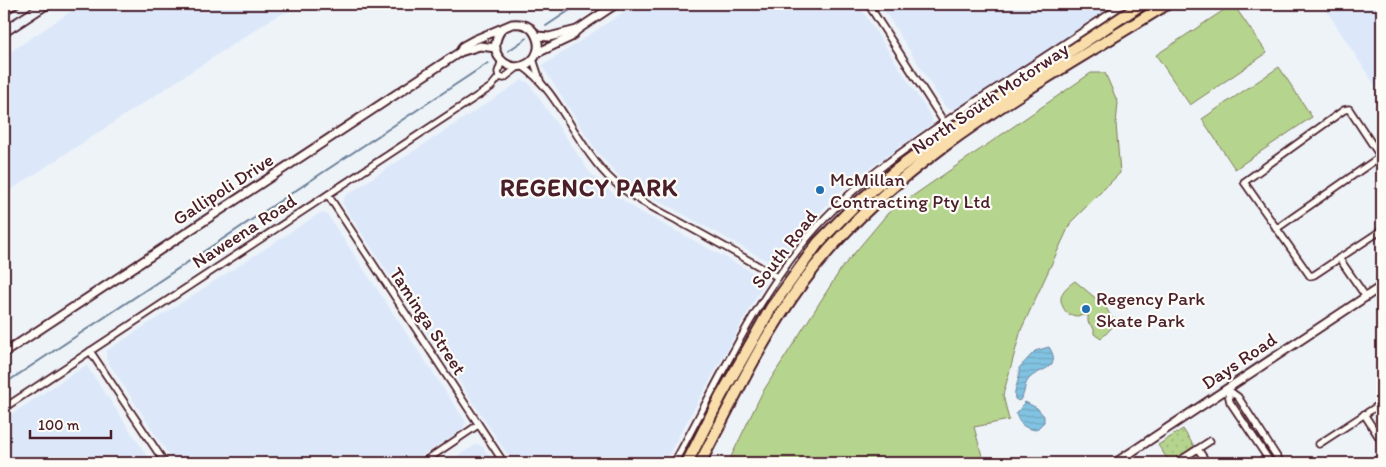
<svg xmlns="http://www.w3.org/2000/svg" width="1386" height="467" font-family="Itim,sans-serif">
<defs>
<pattern id="park-dots" width="8" height="8" patternUnits="userSpaceOnUse" patternTransform="scale(1.25)"><rect width="8" height="8" fill="#b5d48d"/><path d="M2 2h.1M6 6h.1" fill="none" stroke="#9db67a" stroke-width="1.8" stroke-linecap="round"/></pattern>
<pattern id="water-rules" width="6" height="5" patternUnits="userSpaceOnUse" patternTransform="scale(1.25)"><rect width="6" height="5" fill="#81c3e2"/><path d="M0 2.5h6" fill="none" stroke="#71a7c2"/></pattern>
</defs>
<rect width="100%" height="100%" fill="#eef3f8"/>
<filter id="ink" filterUnits="userSpaceOnUse"><feTurbulence type="fractalNoise" baseFrequency=".02" numOctaves="2"/><feDisplacementMap in="SourceGraphic" scale="10" xChannelSelector="R" yChannelSelector="G"/><feConvolveMatrix kernelMatrix="1 2 1 2 8 2 1 2 1" color-interpolation-filters="sRGB"/></filter>
<g filter="url(#ink)">
<g fill="#dce8f9">
<path d="M82 4H308L275 17 12 189 4 191V56Z"/>
<path d="M636 4H858L932 118V124L860 175 834 197 775 264 771 263 625 182 599 155 542 66Z"/>
<path d="M880 4H1117L956 110 946 108Z"/>
<path d="M1322 4H1382V96Z"/>
<path d="M522 80 529 83 589 171 606 188 639 211 762 277 764 283 664 463H513L342 203 345 196Z"/>
<path d="M320 213 327 214 466 422 463 429 411 463H174L106 359V351Z"/>
<path d="M87 366 152 463H4V419L83 367Z"/>
<path d="M477 444 483 447 494 463H445Z"/>
</g>
<g fill="#b5d48d" stroke="#807a5c">
<path d="M1233 4 1267 53 1190 105 1156 55Z"/>
<path d="M1279 67 1312 117 1235 169 1202 119Z"/>
<path d="M1091 73H1105L1118 103 1116 124 1120 173 1071 222 1021 330 1003 395 1009 420 974 427 984 463H728L762 393 841 269 888 213Z"/>
<path d="M1075 281 1105 306 1112 318H1116L1118 321 1101 339 1094 334V329L1088 322V315C1083 315 1077 317 1072 315 1067 314 1065 311 1063 307 1057 295 1065 288 1075 281Z"/>
</g>
<path fill="url(#park-dots)" stroke="#807a5c" d="M1183 429 1194 446 1170 463 1158 445Z"/>
<g fill="url(#water-rules)" stroke="#6b8199">
<path d="M1049 347C1064 370 1037 368 1028 380 1023 387 1026 394 1019 401L1015 399C1013 387 1021 381 1019 368L1035 351Z"/>
<path d="M1025 402 1037 408 1044 416V422L1036 430C1024 428 1020 425 1016 414Z"/>
</g>
<g fill="none" stroke-linecap="round" stroke-linejoin="round">
<g stroke="#6b8199" stroke-width="2">
<path d="M546 26 579 4"/>
<path d="M508 51 527 38"/>
<path d="M4 384 488 63"/>
</g>
<g stroke="#4a1f2b" stroke-width="9">
<g id="minor">
<path d="M868 4 944 122"/>
<path d="M4 12 16 4"/>
<path d="M533 59 540 80"/>
<path d="M522 66C559 90 577 149 613 181 632 198 656 209 678 221 711 239 744 257 777 277"/>
<path d="M499 77 504 78 518 67"/>
<path d="M1382 159 1349 109 1344 110 1244 182 1310 276 1314 275 1382 230"/>
<path d="M328 195 504 463"/>
<path d="M1276 229 1381 156"/>
<path d="M1339 258 1366 297"/>
<path d="M90 351 165 463"/>
<path d="M1227 389 1238 397 1281 463"/>
<path d="M1227 389 1230 402 1271 463"/>
<path d="M4 408 491 87 499 77 498 72 502 60"/>
<path d="M1364 414 1382 442"/>
<path d="M1319 444 1382 403"/>
<path d="M1198 449 1207 463"/>
<path d="M422 463 478 425"/>
<path d="M674 463C716 387 752 304 809 236 856 180 919 139 979 99 1028 68 1076 36 1124 4"/>
<path d="M1176 463 1210 441"/>
</g>
</g>
<g stroke="#4a1f2b" stroke-width="11">
<g id="tertiary">
<path d="M537 36 549 37 577 30"/>
<path d="M460 52 463 46 474 40 512 24C521 23 528 24 533 31 552 58 514 81 498 56 493 47 496 38 501 30"/>
<path d="M537 53 571 37 577 30 616 4"/>
<path d="M4 353 460 52 480 46 496 48"/>
<path d="M1115 463 1382 286"/>
</g>
</g>
<g stroke="#4a1f2b" stroke-width="14">
<g id="motorway">
<path d="M687 463 721 396 771 308 818 243 855 205 896 170 951 130 1142 4"/>
<path d="M700 463C732 402 762 338 803 282 895 158 1039 84 1167 4"/>
</g>
</g>
<use href="#minor" stroke="#fdfcf7" stroke-width="5.5"/>
<use href="#tertiary" stroke="#fdfcf7" stroke-width="7"/>
<use href="#motorway" stroke="#f9deab" stroke-width="10"/>
<g stroke="#4a1f2b" stroke-width="2">
<path d="M4 25 37 4"/>
<path d="M4 38 56 4"/>
</g>
</g>
</g>
<g fill="#1f6fb2" stroke="#fdfcf7" stroke-width="2">
<circle cx="820" cy="190" r="5"/>
<circle cx="1086" cy="309" r="5"/>
</g>
<g text-anchor="middle" dominant-baseline="central" stroke-width="4.5" stroke-linejoin="round" paint-order="stroke">
<g font-size="19" fill="#4a1f2b" stroke="#fdfcf7">
<text transform="translate(990 98) rotate(-34)">North South Motorway</text>
<text transform="translate(223 189) rotate(-33)">Gallipoli Drive</text>
<text transform="translate(244 231) rotate(-33)">Naweena Road</text>
<text transform="translate(784 249) rotate(-52)">South Road</text>
<text transform="translate(428 321) rotate(57)">Taminga Street</text>
<text transform="translate(1239 361) rotate(-34)">Days Road</text>
</g>
<g font-size="19" fill="#4a1f2b" stroke="#fdfcf7" text-anchor="start">
<text x="830" y="179">McMillan<tspan x="830" dy="22">Contracting Pty Ltd</tspan></text>
<text x="1096" y="298">Regency Park<tspan x="1096" dy="22">Skate Park</tspan></text>
</g>
<g font-size="24" font-weight="bold" letter-spacing="1" fill="#4a1f2b" stroke="#fdfcf7">
<text x="589" y="187">REGENCY PARK</text>
</g>
</g>
<rect width="1386" height="467" fill="none" stroke="#fdfcf7" stroke-width="20"/>
<rect x="10" y="10" width="1366" height="447" fill="none" stroke="#4a1f2b" stroke-width="2" filter="url(#ink)"/>
<path d="M30 430v8h81v-8" fill="none" stroke="#4a1f2b" stroke-width="2.5"/>
<text x="38" y="430" font-size="15" fill="#4a1f2b" stroke="#fdfcf7" stroke-width="4" paint-order="stroke">100 m</text>
</svg>
